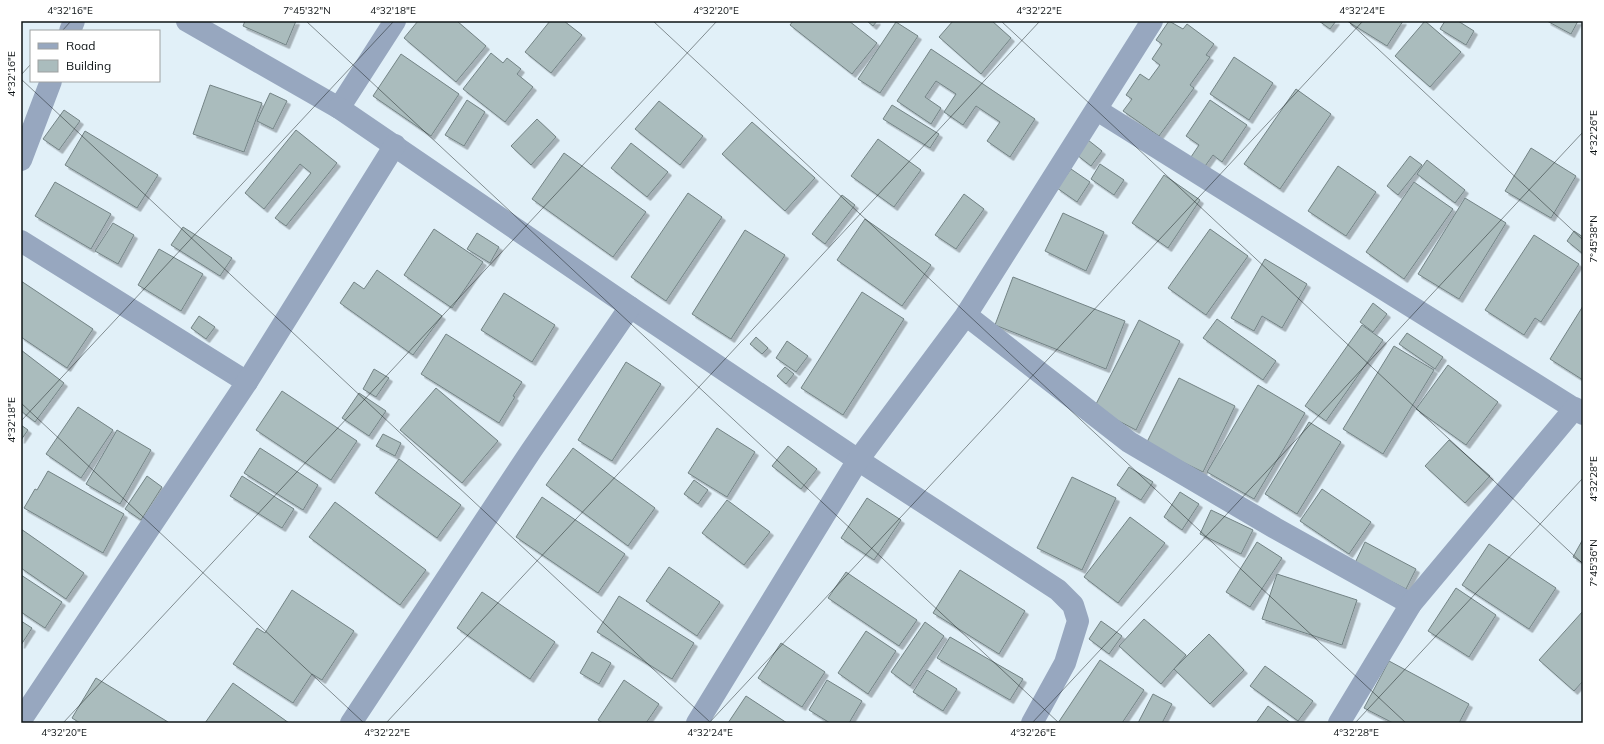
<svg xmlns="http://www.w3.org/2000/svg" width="1604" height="744" font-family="Mulish,sans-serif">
<defs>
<filter id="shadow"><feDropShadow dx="3.5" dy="3.5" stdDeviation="0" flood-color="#0004"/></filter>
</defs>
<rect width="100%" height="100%" fill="#e1f0f8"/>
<g fill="#aabcbd" stroke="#738385" filter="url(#shadow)">
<path d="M245 21H296L286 45 243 26Z"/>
<path d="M418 21H457L486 46 456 82 404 38Z"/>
<path d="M550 21H564L582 35 551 73 525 52Z"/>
<path d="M793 21H849L877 43 852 74 790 25Z"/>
<path d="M867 21H877L873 26Z"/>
<path d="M953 21H992L1011 38 981 74 939 37Z"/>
<path d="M1169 21 1183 29 1187 24 1214 44 1206 55 1210 57 1190 85 1194 88 1159 136 1123 111 1132 99 1126 95 1140 74 1149 80 1160 65 1152 59 1162 44 1156 40Z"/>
<path d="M1319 21H1336L1330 29Z"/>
<path d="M1347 21H1403L1387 46Z"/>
<path d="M1425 21 1461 52 1430 87 1395 56Z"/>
<path d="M1445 21H1458L1474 31 1466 45 1440 29Z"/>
<path d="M1547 21H1578L1571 34Z"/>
<path d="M896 22 918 36 880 93 858 79Z"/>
<path d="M931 49 1035 119 1010 157 987 141 1000 122 976 106 963 125 944 112 956 94 936 81 925 97 941 108 931 124 897 101Z"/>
<path d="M491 53 503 63 507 58 521 69 517 74 533 87 505 122 463 89Z"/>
<path d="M401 54 459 94 431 136 373 96Z"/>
<path d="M1234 57 1273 83 1249 120 1210 94Z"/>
<path d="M210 85 262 103 244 152 193 134Z"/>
<path d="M1296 89 1331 114 1280 189 1244 164Z"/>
<path d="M270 93 287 101 273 129 257 121Z"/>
<path d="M467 100 485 112 464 146 445 135Z"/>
<path d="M1210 100 1247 125 1222 162 1213 155 1203 169 1189 160 1199 145 1186 136Z"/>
<path d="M659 101 703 136 680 165 635 129Z"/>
<path d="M892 105 939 134 930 148 883 119Z"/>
<path d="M64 110 80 121 59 150 43 139Z"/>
<path d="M537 119 556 137 531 165 511 146Z"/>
<path d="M752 122 815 178 785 211 722 154Z"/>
<path d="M296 130 337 163 286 226 275 218 311 173 300 164 264 209 245 193Z"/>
<path d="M85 131 158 175 137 208 65 165Z"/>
<path d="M878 139 921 170 894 207 851 176Z"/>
<path d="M1088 140 1102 151 1091 166 1077 155Z"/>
<path d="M631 143 668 172 647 197 611 168Z"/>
<path d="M1531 148 1576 176 1551 218 1505 191Z"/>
<path d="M564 153 646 212 613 257 532 199Z"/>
<path d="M1410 156 1422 165 1398 195 1387 186Z"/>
<path d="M1427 160 1465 190 1455 203 1417 174Z"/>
<path d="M1100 164 1124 180 1114 195 1091 179Z"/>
<path d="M1338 166 1376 192 1346 236 1308 211Z"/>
<path d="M1071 169 1090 182 1077 202 1057 188Z"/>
<path d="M1164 175 1200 200 1168 248 1132 223Z"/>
<path d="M55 182 111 214 91 249 35 216Z"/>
<path d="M1414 182 1453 209 1404 279 1366 252Z"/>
<path d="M688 193 722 217 666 301 631 277Z"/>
<path d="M964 194 984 209 956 249 935 235Z"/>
<path d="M842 195 855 205 825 244 812 234Z"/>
<path d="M1465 198 1506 223 1459 299 1418 274Z"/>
<path d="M1063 213 1104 232 1086 271 1045 251Z"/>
<path d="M865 219 931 265 902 306 837 260Z"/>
<path d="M113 223 134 235 118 264 95 251Z"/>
<path d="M183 227 232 258 220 276 171 245Z"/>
<path d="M434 229 483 262 452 308 404 275Z"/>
<path d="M1210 229 1248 256 1206 315 1168 288Z"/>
<path d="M745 230 785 255 731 339 692 314Z"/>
<path d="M1574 231 1583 237V254L1567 241Z"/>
<path d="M477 233 499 247 490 263 467 249Z"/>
<path d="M1534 235 1579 264 1541 322 1535 318 1524 335 1485 310Z"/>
<path d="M159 249 203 274 181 311 138 285Z"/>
<path d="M1265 259 1307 284 1282 328 1262 316 1254 331 1231 318Z"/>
<path d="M377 270 442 316 413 355 340 303 354 282 364 289Z"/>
<path d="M1013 277 1125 321 1106 369 995 325Z"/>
<path d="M21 281 93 329 67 368 21 337Z"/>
<path d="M862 292 904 319 843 415 801 388Z"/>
<path d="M504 293 555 325 532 362 481 330Z"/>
<path d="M1373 303 1387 314 1373 332 1360 322Z"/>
<path d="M1583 306V380L1550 359Z"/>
<path d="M199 316 215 327 206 339 191 328Z"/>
<path d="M1217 319 1276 361 1263 380 1203 338Z"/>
<path d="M1139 320 1180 341 1136 430 1094 408Z"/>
<path d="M1362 325 1383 340 1326 421 1305 406Z"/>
<path d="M1407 333 1443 357 1435 369 1399 344Z"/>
<path d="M446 334 522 382 513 396 515 397 499 423 421 374Z"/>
<path d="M756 337 768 348 762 354 750 344Z"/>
<path d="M787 341 808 356 796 372 776 358Z"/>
<path d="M1394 346 1434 370 1383 454 1343 429Z"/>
<path d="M21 350 64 383 35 422 21 411Z"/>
<path d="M626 362 661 384 612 461 578 440Z"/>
<path d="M1448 365 1498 402 1466 445 1416 409Z"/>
<path d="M785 367 794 374 786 384 777 376Z"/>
<path d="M374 369 389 378 376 397 363 389Z"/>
<path d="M1179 378 1235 406 1203 472 1146 444Z"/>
<path d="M1258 385 1305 413 1254 499 1207 472Z"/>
<path d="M436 388 498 441 462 483 400 430Z"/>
<path d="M282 391 357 441 331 480 256 430Z"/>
<path d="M359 393 386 411 369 436 342 418Z"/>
<path d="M78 407 113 430 81 478 46 454Z"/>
<path d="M1309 422 1341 442 1297 514 1265 494Z"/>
<path d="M21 425 28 430 21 440Z"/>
<path d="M717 428 755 452 727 497 688 473Z"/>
<path d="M117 430 151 450 120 504 86 484Z"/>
<path d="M383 434 401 443 395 456 376 446Z"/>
<path d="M1449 440 1490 476 1465 503 1425 466Z"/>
<path d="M788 446 817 469 801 489 772 466Z"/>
<path d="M260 448 318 485 303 510 244 473Z"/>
<path d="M573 448 655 508 628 546 546 485Z"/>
<path d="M399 459 461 505 437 538 375 493Z"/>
<path d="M1129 467 1153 482 1141 500 1117 485Z"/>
<path d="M48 471 124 514 103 553 24 508 35 489 37 490Z"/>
<path d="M147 476 162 487 141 520 125 509Z"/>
<path d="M242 476 294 509 282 528 230 496Z"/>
<path d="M1072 477 1116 498 1082 570 1037 548Z"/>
<path d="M694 480 708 490 698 504 684 494Z"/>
<path d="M1322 489 1371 522 1349 554 1300 521Z"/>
<path d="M1180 492 1199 504 1182 530 1164 517Z"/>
<path d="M542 497 625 554 598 593 516 537Z"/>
<path d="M867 498 901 520 874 560 841 538Z"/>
<path d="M727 500 770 532 744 565 702 533Z"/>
<path d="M335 502 426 570 400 605 309 537Z"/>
<path d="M1211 510 1253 530 1241 554 1200 534Z"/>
<path d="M1130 517 1165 543 1118 603 1084 577Z"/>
<path d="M21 529 84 573 66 599 21 568Z"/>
<path d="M1583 539V563L1573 557Z"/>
<path d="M1257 542 1282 558 1250 607 1226 592Z"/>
<path d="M1365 542 1416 569 1406 589 1355 563Z"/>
<path d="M1489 544 1556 588 1529 629 1462 585Z"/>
<path d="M669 567 720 602 697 636 646 601Z"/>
<path d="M960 570 1025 611 999 654 933 613Z"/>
<path d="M846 572 917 620 899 646 828 598Z"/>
<path d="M1277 574 1357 600 1342 645 1262 619Z"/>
<path d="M21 575 62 602 45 628 21 612Z"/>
<path d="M1456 588 1496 615 1469 657 1428 631Z"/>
<path d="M292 590 354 631 322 680 312 674 293 703 233 664 257 628 265 633Z"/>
<path d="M482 592 555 642 530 679 457 628Z"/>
<path d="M619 596 694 643 672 679 597 632Z"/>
<path d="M1583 611V681L1574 691 1539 660Z"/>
<path d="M1144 619 1186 655 1161 684 1119 646Z"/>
<path d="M21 621 32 628 21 645Z"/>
<path d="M1101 621 1122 636 1109 654 1089 639Z"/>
<path d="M925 622 944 636 910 686 891 672Z"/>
<path d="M866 631 896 651 868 694 838 673Z"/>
<path d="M1209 634 1244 670 1210 704 1174 669Z"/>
<path d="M950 637 1023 679 1010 700 937 658Z"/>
<path d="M781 643 825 672 802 707 758 678Z"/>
<path d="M592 652 611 663 599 684 580 673Z"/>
<path d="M1100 660 1144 690 1122 723H1058Z"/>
<path d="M1389 661 1469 704 1459 723H1393L1364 708Z"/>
<path d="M1265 666 1313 701 1298 721 1250 686Z"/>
<path d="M927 670 957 689 943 711 913 692Z"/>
<path d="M96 678 168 722 167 723H80L72 718Z"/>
<path d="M624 680 659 704 646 723H603L598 720Z"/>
<path d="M827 680 862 701 849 723H830L809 710Z"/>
<path d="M233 683 289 723H205Z"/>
<path d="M1153 694 1172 704 1162 723H1138Z"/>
<path d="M746 696 787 723H728Z"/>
<path d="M1268 706 1291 723H1256Z"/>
</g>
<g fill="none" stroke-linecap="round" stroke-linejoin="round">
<g stroke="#97a7bf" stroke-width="22">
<path d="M187 21 339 108 395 21"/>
<path d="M70 31 74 21"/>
<path d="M339 108 630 307 858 460 1058 590 1073 605 1078 621 1065 663 1032 723"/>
<path d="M1097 110 1583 414"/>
<path d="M21 160 51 81"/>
<path d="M21 241 247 382"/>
<path d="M966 315 1129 442 1275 528 1411 604"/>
<path d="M21 720 247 382 395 145"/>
<path d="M351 723 531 451 630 307"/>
<path d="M697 723 858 460 966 315 1152 21"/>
<path d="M1339 723 1411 604 1575 408"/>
</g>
</g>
<path fill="none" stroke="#0d1315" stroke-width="1" stroke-opacity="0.45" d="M306 21 1059 723M653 21 1406 723M1001 21 1583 564M1348 21 1583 240M62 31 71 21M21 75 31 64M21 79 711 723M21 403 364 723M21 421 394 21M63 723 717 21M386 723 1040 21M709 723 1363 21M1032 723 1583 132M1355 723 1583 478"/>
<rect width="1604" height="744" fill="none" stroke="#ffffff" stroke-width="44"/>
<rect x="30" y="30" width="130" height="52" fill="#ffffff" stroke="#9ea1a1"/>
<rect x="38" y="43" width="20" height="6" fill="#97a7bf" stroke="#9ea1a1"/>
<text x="66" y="50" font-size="12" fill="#0d1315">Road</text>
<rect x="38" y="60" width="20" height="12" fill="#aabcbd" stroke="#9ea1a1"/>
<text x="66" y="70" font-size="12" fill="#0d1315">Building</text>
<rect x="22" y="22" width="1560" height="700" fill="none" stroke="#0d1315" stroke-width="1.5"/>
<g font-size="10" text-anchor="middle" fill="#0d1315">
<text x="70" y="14">4°32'16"E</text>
<text x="307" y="14">7°45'32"N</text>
<text x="393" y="14">4°32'18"E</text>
<text x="716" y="14">4°32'20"E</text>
<text x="1039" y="14">4°32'22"E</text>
<text x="1362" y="14">4°32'24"E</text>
<text transform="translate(11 74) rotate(-90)" y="4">4°32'16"E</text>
<text transform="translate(1593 133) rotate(-90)" y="4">4°32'26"E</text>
<text transform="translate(1593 239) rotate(-90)" y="4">7°45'38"N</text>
<text transform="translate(11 420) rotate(-90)" y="4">4°32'18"E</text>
<text transform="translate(1593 479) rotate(-90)" y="4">4°32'28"E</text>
<text transform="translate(1593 563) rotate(-90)" y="4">7°45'36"N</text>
<text x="64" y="736">4°32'20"E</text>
<text x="387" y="736">4°32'22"E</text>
<text x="710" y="736">4°32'24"E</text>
<text x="1033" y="736">4°32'26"E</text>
<text x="1356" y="736">4°32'28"E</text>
</g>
</svg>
